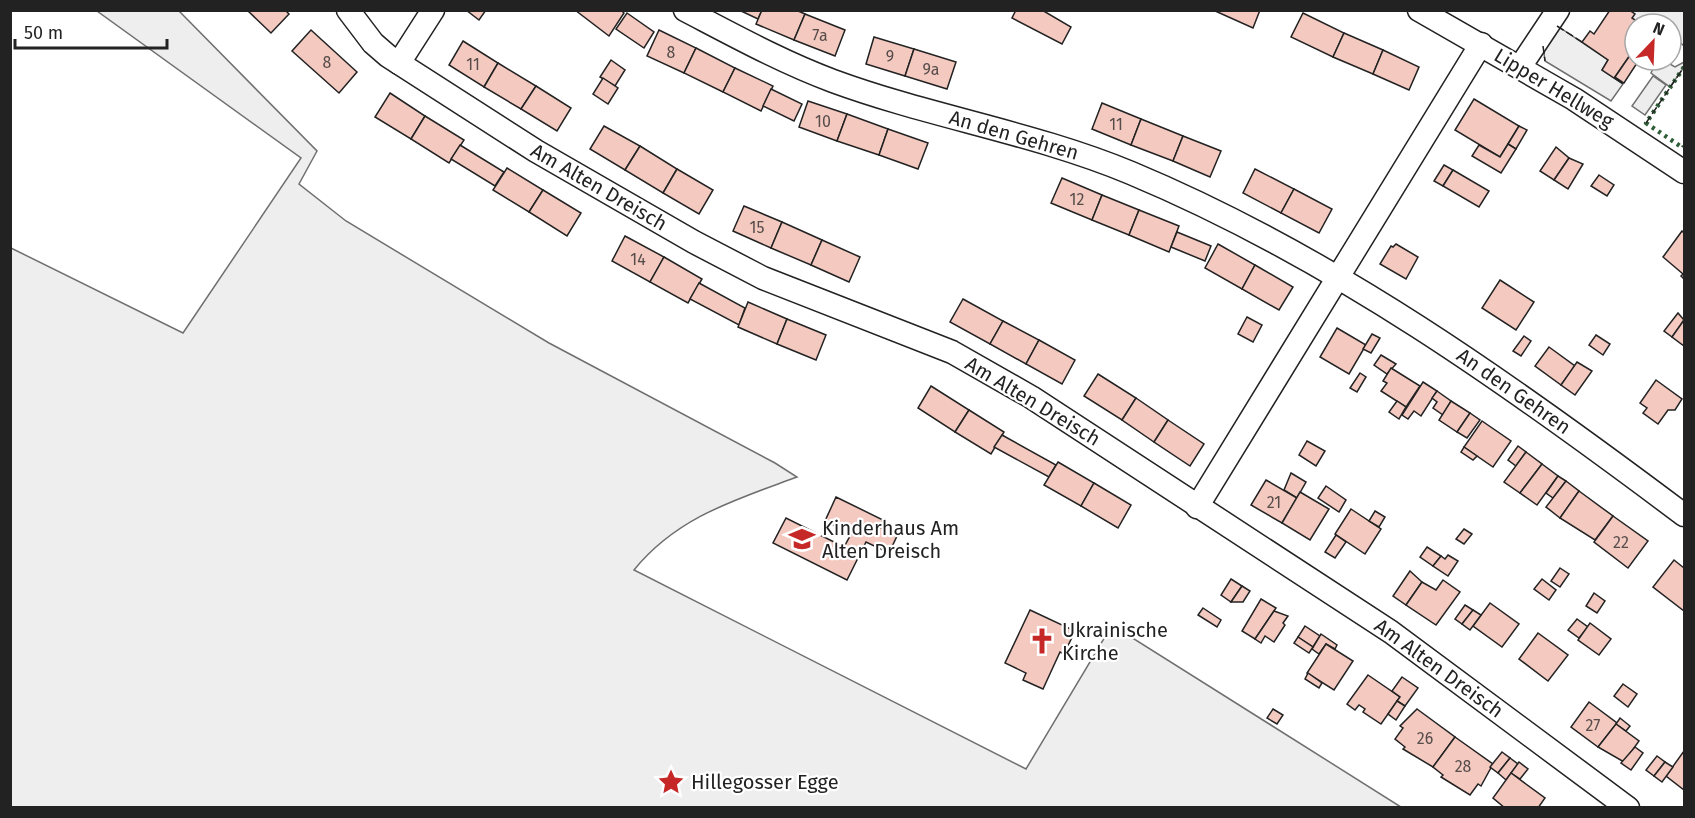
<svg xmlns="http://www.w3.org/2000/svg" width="1695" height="818" font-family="'Fira Sans',sans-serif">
<rect width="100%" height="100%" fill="#fff"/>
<g fill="#eee" stroke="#6f6f6f" stroke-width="1.5">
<path d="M97 11H179L317 151 299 184 346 221 549 343 775 463 797 477C735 500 677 517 634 570L1026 769 1112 625 1401 807H11V248L183 333 301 158Z"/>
<path d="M1622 11H1684V46L1671 34V24H1641Z"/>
<path d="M1556 25 1608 60 1602 70 1623 84 1611 101 1545 61 1543 46Z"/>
<path d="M1657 60H1663L1675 67 1684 62V67L1670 87 1651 73Z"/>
</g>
<path fill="#ededed" stroke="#6f6f6f" stroke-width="1.5" d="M1653 76 1666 85 1645 115 1632 106Z"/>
<g fill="#f3c9c0" stroke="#222" stroke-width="1.5">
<path d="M247 10H285L289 14 271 33Z"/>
<path d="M466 10H486L479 20Z"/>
<path d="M575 10H621L624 13 609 36Z"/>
<path d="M739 10H762L758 19Z"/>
<path d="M762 10H796L805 14 794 40 756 24Z"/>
<path d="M1016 10H1042L1071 27 1062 44 1012 18Z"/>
<path d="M1213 10H1260L1253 28Z"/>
<path d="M1610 10H1629L1635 14 1632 18 1641 24H1635V48L1615 77 1623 84 1602 70 1608 60 1582 42 1590 31 1594 34Z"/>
<path d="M627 13 654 32 644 48 616 29Z"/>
<path d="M1303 13 1344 33 1333 57 1291 37Z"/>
<path d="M805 14 845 30 835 56 794 40Z"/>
<path d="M311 30 357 72 339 93 292 51Z"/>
<path d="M659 30 696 48 684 73 647 56Z"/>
<path d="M1344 33 1383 50 1373 74 1333 57Z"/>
<path d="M874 37 914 49 905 76 866 64Z"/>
<path d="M463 41 498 63 484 87 449 65Z"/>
<path d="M696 48 735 68 723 92 684 73Z"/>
<path d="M1635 48V60H1639L1624 83 1615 77Z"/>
<path d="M914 49 956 62 947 89 905 76Z"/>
<path d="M1383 50 1419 67 1409 90 1373 74Z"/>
<path d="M611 60 625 70 615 86 600 77Z"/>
<path d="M498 63 536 86 521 109 484 87Z"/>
<path d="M735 68 773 86 761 111 723 92Z"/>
<path d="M603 78 618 88 608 104 593 94Z"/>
<path d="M536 86 571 108 557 131 521 109Z"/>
<path d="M771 89 802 104 794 121 763 106Z"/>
<path d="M390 93 425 116 411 139 375 117Z"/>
<path d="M1474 99 1519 126 1500 157 1455 130Z"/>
<path d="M808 101 847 114 837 141 799 127Z"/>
<path d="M1102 103 1141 119 1131 145 1092 129Z"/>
<path d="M847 114 888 129 879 155 837 141Z"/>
<path d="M425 116 464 140 449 163 411 139Z"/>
<path d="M1141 119 1183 136 1173 161 1131 145Z"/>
<path d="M604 126 640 146 625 170 590 149Z"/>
<path d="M1519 126 1527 130 1516 149 1508 144Z"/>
<path d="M888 129 928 143 918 169 879 155Z"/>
<path d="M1183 136 1221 151 1210 177 1173 161Z"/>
<path d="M1508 144 1516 149 1501 173 1472 156 1479 145 1500 157Z"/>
<path d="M460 145 504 172 495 186 451 159Z"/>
<path d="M640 146 677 169 663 193 625 170Z"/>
<path d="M1556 147 1569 158 1554 180 1540 171Z"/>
<path d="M1569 158 1583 164 1568 189 1554 180Z"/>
<path d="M1444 165 1453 170 1443 186 1434 181Z"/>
<path d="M507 168 543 190 529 212 493 190Z"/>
<path d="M677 169 713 190 699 214 663 193Z"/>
<path d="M1255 169 1294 189 1281 213 1243 193Z"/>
<path d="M1453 170 1489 191 1479 207 1443 186Z"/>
<path d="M1599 175 1614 185 1607 196 1591 186Z"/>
<path d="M1062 178 1102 195 1092 220 1051 203Z"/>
<path d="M1294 189 1332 209 1319 233 1281 213Z"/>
<path d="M543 190 581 213 567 236 529 212Z"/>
<path d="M1102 195 1139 210 1129 235 1092 220Z"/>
<path d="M744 206 782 222 771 248 733 231Z"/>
<path d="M1139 210 1179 226 1169 252 1129 235Z"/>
<path d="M782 222 822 240 811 265 771 248Z"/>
<path d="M1682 231 1684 233V279L1681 276 1683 274 1663 257Z"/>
<path d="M1177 232 1211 246 1205 261 1171 247Z"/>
<path d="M625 236 664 257 650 282 612 261Z"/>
<path d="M822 240 860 257 849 282 811 265Z"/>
<path d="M1218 244 1255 265 1242 289 1205 268Z"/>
<path d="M1396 244 1418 257 1406 279 1380 264 1391 246 1393 247Z"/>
<path d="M664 257 702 279 688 303 650 282Z"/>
<path d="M1255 265 1293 287 1279 310 1242 289Z"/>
<path d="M1500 280 1534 302 1516 330 1482 308Z"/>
<path d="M699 283 745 308 739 325 690 299Z"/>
<path d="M963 299 1003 321 990 344 950 322Z"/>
<path d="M748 302 787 319 777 344 738 327Z"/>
<path d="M1678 313 1684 320 1672 337 1664 331Z"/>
<path d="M1247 317 1262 325 1253 342 1238 334Z"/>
<path d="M787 319 826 335 816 360 777 344Z"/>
<path d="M1684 320V346L1672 337Z"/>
<path d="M1003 321 1039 340 1026 364 990 344Z"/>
<path d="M1337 328 1366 345 1349 374 1320 357Z"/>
<path d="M1372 334 1380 338 1371 353 1363 349Z"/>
<path d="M1596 335 1610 344 1603 355 1589 345Z"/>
<path d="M1524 336 1531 341 1521 356 1513 351Z"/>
<path d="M1039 340 1075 360 1062 384 1026 364Z"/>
<path d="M1549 347 1575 366 1561 385 1535 366Z"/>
<path d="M1381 355 1396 364 1387 374 1374 365Z"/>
<path d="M1577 362 1592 371 1575 395 1561 385Z"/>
<path d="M1391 368 1420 386 1406 407 1381 391 1387 383 1383 381Z"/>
<path d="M1360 373 1366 377 1357 392 1350 388Z"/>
<path d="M1098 374 1136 398 1122 420 1084 396Z"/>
<path d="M1656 380 1682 399 1675 410H1668L1658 424 1643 413 1647 408 1640 403Z"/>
<path d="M1423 382 1437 391 1421 416 1414 411 1408 419 1402 415Z"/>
<path d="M931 386 969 410 955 432 918 408Z"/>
<path d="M1437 391 1451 401 1443 415 1433 408 1437 402 1432 398Z"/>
<path d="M1136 398 1168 420 1154 442 1122 420Z"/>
<path d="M1397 401 1406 407 1399 419 1389 412Z"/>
<path d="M1451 401 1470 413 1457 432 1439 420Z"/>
<path d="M969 410 1004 432 991 454 955 432Z"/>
<path d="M1470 413 1480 420 1467 438 1457 432Z"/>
<path d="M1168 420 1204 444 1190 466 1154 442Z"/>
<path d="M1482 421 1511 441 1493 467 1464 447Z"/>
<path d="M1002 435 1056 465 1049 477 994 447Z"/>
<path d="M1307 441 1325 451 1316 466 1299 455Z"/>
<path d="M1518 446 1526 452 1516 466 1508 460Z"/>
<path d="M1464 447 1477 456 1473 460 1461 452Z"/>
<path d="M1526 452 1542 464 1520 493 1504 482Z"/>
<path d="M1058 462 1094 483 1081 506 1044 485Z"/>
<path d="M1542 464 1558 476 1537 505 1520 493Z"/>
<path d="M1291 473 1306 482 1297 498 1284 490Z"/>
<path d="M1558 476 1566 481 1553 498 1546 493Z"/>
<path d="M1266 480 1297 498 1282 523 1251 505Z"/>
<path d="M1566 481 1579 491 1560 518 1546 507Z"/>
<path d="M1094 483 1131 505 1118 528 1081 506Z"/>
<path d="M1326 486 1346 500 1339 512 1318 498Z"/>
<path d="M1579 491 1613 516 1595 540 1560 518Z"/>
<path d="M1300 492 1329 509 1310 540 1282 523Z"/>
<path d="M836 497 883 520 879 527 897 536 889 553 866 542 847 580 773 543 786 518 844 547 851 534 825 521Z"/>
<path d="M1351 509 1381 529 1365 554 1335 534Z"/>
<path d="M1375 511 1385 517 1379 527 1369 521Z"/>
<path d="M1613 516 1648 541 1628 568 1594 542Z"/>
<path d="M1464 529 1472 534 1464 544 1456 539Z"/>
<path d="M1336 535 1346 542 1335 558 1325 552Z"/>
<path d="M1427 547 1441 556 1433 566 1420 557Z"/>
<path d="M1448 555 1458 561 1448 576 1433 566 1441 556 1445 559Z"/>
<path d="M1674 560 1684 568V611L1653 587Z"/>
<path d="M1560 568 1569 574 1560 587 1551 581Z"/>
<path d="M1410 571 1422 582 1406 605 1393 596Z"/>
<path d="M1231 579 1242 586 1231 602 1221 595Z"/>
<path d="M1542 579 1556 590 1549 600 1534 589Z"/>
<path d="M1443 580 1460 592 1436 625 1406 605 1422 582 1436 590Z"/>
<path d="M1242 586 1250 591 1243 602H1231Z"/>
<path d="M1594 593 1605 601 1597 613 1586 606Z"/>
<path d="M1261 599 1276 608 1255 639 1242 631Z"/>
<path d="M1490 603 1519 624 1502 647 1473 626Z"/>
<path d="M1465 605 1473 610 1462 624 1455 619Z"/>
<path d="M1203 608 1221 620 1217 627 1198 615Z"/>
<path d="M1030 610 1075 631 1064 654 1060 652 1043 689 1023 680 1026 673 1005 663Z"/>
<path d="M1473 610 1481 615 1470 630 1462 624Z"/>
<path d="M1274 611 1288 616 1283 623 1285 625 1274 642 1265 636 1261 643 1255 639Z"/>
<path d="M1577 619 1588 627 1579 638 1568 630Z"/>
<path d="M1590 623 1611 639 1599 655 1578 640Z"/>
<path d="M1305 626 1320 636 1313 647 1298 637Z"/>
<path d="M1538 633 1568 655 1548 681 1519 659Z"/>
<path d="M1321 634 1337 645 1335 649 1326 644 1319 654 1312 649Z"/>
<path d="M1298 637 1313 647 1309 653 1294 643Z"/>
<path d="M1326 644 1353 661 1334 690 1307 673Z"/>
<path d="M1308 673 1322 683 1319 688 1305 679Z"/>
<path d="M1368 675 1400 697 1381 724 1363 712 1365 709 1359 705 1355 710 1347 704Z"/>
<path d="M1402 677 1418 688 1405 706 1397 701 1400 697 1392 691Z"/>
<path d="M1623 684 1637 694 1628 707 1614 696Z"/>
<path d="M1397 701 1405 706 1396 720 1388 714Z"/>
<path d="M1589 702 1617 723 1598 747 1571 727Z"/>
<path d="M1273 709 1283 715 1277 724 1267 718Z"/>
<path d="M1417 709 1455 737 1433 767 1403 749 1405 747 1395 739 1403 728 1400 726Z"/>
<path d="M1620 718 1630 726 1626 731 1616 724Z"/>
<path d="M1616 724 1639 741 1624 762 1598 747Z"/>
<path d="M1455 737 1493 764 1481 786 1478 784 1470 795 1441 777 1443 775 1433 767Z"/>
<path d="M1635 747 1643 753 1631 770 1621 763Z"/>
<path d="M1684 751V790L1666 776Z"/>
<path d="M1502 752 1510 758 1498 773 1490 767Z"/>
<path d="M1657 756 1665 762 1654 776 1646 770Z"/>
<path d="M1510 758 1518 764 1506 780 1498 773Z"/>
<path d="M1519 762 1528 769 1520 779 1511 773Z"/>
<path d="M1665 762 1673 767 1662 782 1654 776Z"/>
<path d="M1511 773 1545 798 1538 808H1505L1493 798Z"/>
</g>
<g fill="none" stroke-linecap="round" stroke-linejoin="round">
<g stroke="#222" stroke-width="25">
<g id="minor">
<path d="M348 10 373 43 388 56 536 151 694 242 763 278 952 352 1031 397 1391 632 1628 808"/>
<path d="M685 10C733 35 782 62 833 81 931 117 1035 133 1131 173 1332 257 1511 385 1684 515"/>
<path d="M1419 10 1574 99 1684 172"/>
<path d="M399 63 433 10"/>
<path d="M1520 67 1558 10"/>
<path d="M1197 507 1481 44"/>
</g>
</g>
<use href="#minor" stroke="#fff" stroke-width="22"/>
<path stroke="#2f5e38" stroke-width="4.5" stroke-dasharray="3 4.5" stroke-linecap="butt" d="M1684 67 1646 123 1683 148 1684 146"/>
<g stroke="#222" stroke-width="1.5" stroke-dasharray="8 3" stroke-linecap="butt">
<path d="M1557 26 1582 42"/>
<path d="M1543 46 1545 61"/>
<path d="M1646 123 1684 67"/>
</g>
</g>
<defs>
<g id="school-bare" transform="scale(2.07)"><path d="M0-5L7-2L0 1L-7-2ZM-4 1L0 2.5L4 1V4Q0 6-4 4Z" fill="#c62828" stroke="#fff" stroke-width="2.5" paint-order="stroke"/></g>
<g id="church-bare" transform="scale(2.07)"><path d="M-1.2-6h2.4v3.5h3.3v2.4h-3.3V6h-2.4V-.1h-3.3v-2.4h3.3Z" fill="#c62828" stroke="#fff" stroke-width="2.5" paint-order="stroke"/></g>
<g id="sight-bare" transform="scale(2.07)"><path d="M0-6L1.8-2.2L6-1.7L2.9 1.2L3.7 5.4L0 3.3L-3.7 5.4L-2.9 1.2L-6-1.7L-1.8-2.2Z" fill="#c62828" stroke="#fff" stroke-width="2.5" paint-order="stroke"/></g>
</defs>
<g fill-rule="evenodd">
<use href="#school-bare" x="802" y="539"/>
<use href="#church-bare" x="1042" y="641"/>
<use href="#sight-bare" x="671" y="782"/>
</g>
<g text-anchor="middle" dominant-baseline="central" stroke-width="4.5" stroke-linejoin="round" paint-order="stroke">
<g font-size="16" fill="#564c4a">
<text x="820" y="35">7a</text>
<text x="671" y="52">8</text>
<text x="890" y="56">9</text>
<text x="327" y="62">8</text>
<text x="473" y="64">11</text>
<text x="931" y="69">9a</text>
<text x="823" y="121">10</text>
<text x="1116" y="124">11</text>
<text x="1077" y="199">12</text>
<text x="757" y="227">15</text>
<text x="638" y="259">14</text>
<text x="1274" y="502">21</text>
<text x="1621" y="542">22</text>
<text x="1593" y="725">27</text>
<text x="1425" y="738">26</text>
<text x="1463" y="766">28</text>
</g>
<g font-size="20" fill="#222" stroke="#fff">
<text transform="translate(1554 88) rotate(31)">Lipper Hellweg</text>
<text transform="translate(1014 135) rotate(16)">An den Gehren</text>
<text transform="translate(599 187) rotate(30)">Am Alten Dreisch</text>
<text transform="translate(1514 391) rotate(35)">An den Gehren</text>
<text transform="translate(1033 401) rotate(31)">Am Alten Dreisch</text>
<text transform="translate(1439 668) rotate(36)">Am Alten Dreisch</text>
</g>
<g font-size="20" fill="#222" stroke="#fff" text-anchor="start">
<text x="822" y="528">Kinderhaus Am<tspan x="822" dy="23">Alten Dreisch</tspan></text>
<text x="1062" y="630">Ukrainische<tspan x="1062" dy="23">Kirche</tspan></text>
<text x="691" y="782">Hillegosser Egge</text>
</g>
</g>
<rect width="1695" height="818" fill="none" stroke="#222222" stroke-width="24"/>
<g transform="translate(1653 42) rotate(23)"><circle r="28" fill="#ffffff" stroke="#a7a7a7" stroke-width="1.5"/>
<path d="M0-4.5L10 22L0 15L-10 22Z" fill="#c62828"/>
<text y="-9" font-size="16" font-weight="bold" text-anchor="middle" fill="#222222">N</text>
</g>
<path d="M15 39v9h152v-9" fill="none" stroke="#222222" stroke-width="3"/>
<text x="24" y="39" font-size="18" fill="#222222" stroke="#ffffff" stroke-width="4.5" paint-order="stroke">50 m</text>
</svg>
